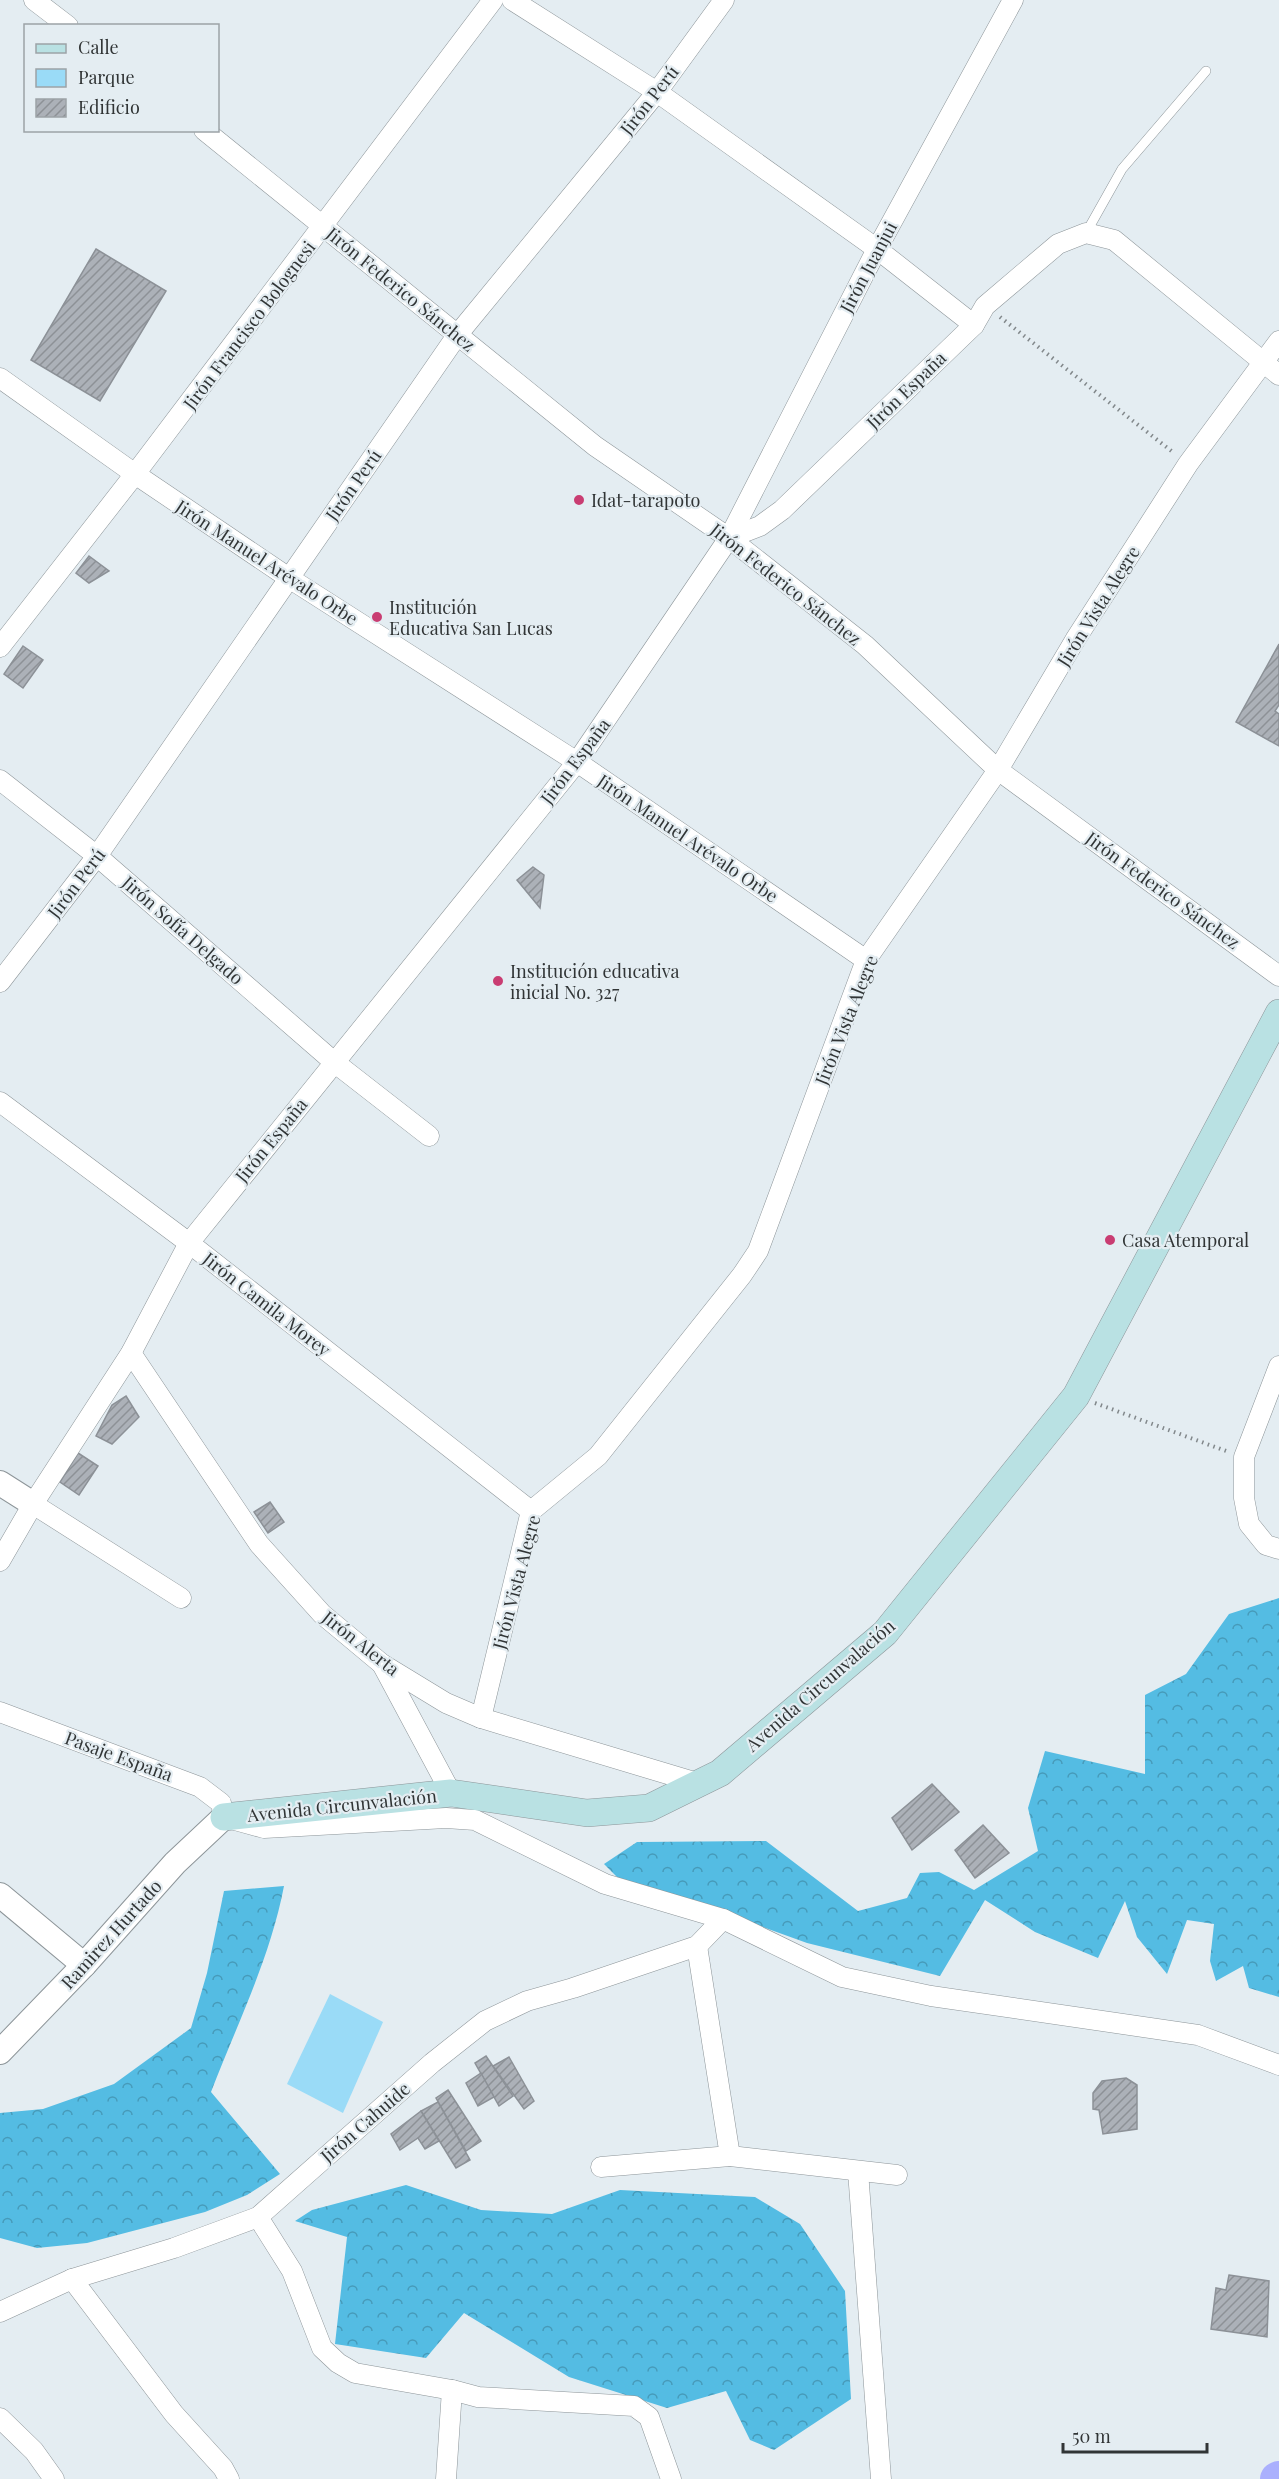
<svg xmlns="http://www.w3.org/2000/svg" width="1279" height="2479" font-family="'Playfair Display',serif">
<defs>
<pattern id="forest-crowns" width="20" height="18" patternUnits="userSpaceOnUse" patternTransform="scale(1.5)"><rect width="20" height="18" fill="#54bce3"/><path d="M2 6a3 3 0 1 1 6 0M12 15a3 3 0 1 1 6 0" fill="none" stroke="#469ab9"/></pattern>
<pattern id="building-hatch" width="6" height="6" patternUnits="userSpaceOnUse" patternTransform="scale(1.5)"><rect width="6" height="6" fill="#acb1b8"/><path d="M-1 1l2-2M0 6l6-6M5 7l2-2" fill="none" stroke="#8d9196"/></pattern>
</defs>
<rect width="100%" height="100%" fill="#e4edf2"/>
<g fill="url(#forest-crowns)">
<path d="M1279 1598V1997L1249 1988 1243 1966 1216 1981 1210 1961 1214 1924 1187 1920 1167 1974 1137 1937 1125 1901 1098 1958 1035 1932 985 1900 940 1976 807 1943 699 1904 630 1890 604 1864 637 1842 766 1841 858 1911 907 1898 920 1873 939 1872 974 1890 1038 1851 1028 1808 1045 1751 1145 1774V1695L1186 1674 1229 1614Z"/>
<path d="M284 1886C270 1959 237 2024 211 2092L280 2174 247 2195 205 2212 87 2243 37 2248 0 2238V2113L43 2109 114 2084 191 2028 207 1973 224 1891Z"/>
<path d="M406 2185 481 2210 552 2214 620 2190 755 2197 800 2224 845 2291 851 2399 774 2450 750 2440 726 2391 667 2408 569 2377 464 2313 426 2358 335 2344 347 2237 295 2221 312 2210Z"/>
</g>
<path fill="#9adbf7" d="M330 1994 383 2022 343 2113 287 2084Z"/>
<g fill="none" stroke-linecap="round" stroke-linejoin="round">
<path stroke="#aab0fd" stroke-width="34" d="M1277 2479 1279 2478"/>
</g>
<g fill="url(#building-hatch)" stroke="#8c9197" stroke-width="1.5">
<path d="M96 249 166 291 100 401 31 360Z"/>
<path d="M89 556 109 571 89 583 76 573Z"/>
<path d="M1279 644V705L1275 711 1279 714V746L1236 722Z"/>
<path d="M23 646 43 660 23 688 4 674Z"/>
<path d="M533 867 544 875 540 908 517 880Z"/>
<path d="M126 1396 139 1417 112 1444 96 1436 112 1405Z"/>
<path d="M78 1453 98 1466 79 1495 60 1482Z"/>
<path d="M270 1502 284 1522 268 1533 254 1512Z"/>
<path d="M932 1784 959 1812 912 1850 892 1818Z"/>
<path d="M983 1825 1009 1853 975 1878 955 1850Z"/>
<path d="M486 2056 513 2096 499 2106 475 2063Z"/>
<path d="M509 2057 534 2101 524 2109 493 2066Z"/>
<path d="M481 2073 494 2097 478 2106 466 2083Z"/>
<path d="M1126 2078 1137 2085V2129L1103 2134 1099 2110 1093 2109V2093L1102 2081Z"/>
<path d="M448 2090 481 2141 466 2151 436 2098Z"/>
<path d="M438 2102 470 2160 456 2168 421 2111Z"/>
<path d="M421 2111 439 2141 425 2149 418 2138 400 2150 391 2134Z"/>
<path d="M1229 2275 1269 2281 1267 2337 1211 2329 1216 2288 1226 2290Z"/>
</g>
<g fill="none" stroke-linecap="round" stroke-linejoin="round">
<g stroke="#8d9599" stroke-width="10">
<path id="service" d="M1086 233 1122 169 1206 71"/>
</g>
<g stroke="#8d9599" stroke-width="21">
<g id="minor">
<path d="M34 0 68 26"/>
<path d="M512 0 657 92 877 249 974 325"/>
<path d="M204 130 595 446 729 538 865 645 998 770 1279 976"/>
<path d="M0 378 135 474 289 578 577 762 866 960"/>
<path d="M729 538 760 526 782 510 974 325 985 306 1058 244 1086 233 1114 240 1279 375"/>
<path d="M0 647 135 474 493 0"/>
<path d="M0 780 97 856 334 1062 429 1136"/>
<path d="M0 982 97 856 458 334 657 92 724 0"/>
<path d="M0 1102 189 1243 531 1511"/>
<path d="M131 1353 259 1544 322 1614 382 1664 446 1703 481 1718 701 1784"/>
<path d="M1279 1366 1244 1457V1498L1249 1524 1266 1545 1279 1549"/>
<path d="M33 1504 181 1598"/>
<path d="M0 1561 33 1504 131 1353 189 1243 577 762 729 538 877 249 1013 0"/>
<path d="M382 1664 451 1793"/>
<path d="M0 1712 200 1787 221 1803 224 1817 264 1828 446 1818 475 1820 605 1884 723 1919 842 1977 931 1996 1198 2035 1279 2065"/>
<path d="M481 1718 531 1511 598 1456 742 1275 758 1251 866 960 998 770 1075 640 1188 464 1279 341"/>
<path d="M730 2156 897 2175"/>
<path d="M601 2167 730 2156 697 1946"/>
<path d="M858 2171 881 2479"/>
<path d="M258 2217 292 2271 322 2348 338 2363 355 2373 452 2390 478 2397 634 2406 649 2417 671 2479"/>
<path d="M72 2279 174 2414 223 2468 229 2479"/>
<path d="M0 2312 72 2279 174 2248 258 2217 432 2063 485 2021 527 2001 573 1988 697 1946 723 1919"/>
<path d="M0 2418 34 2451 54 2479"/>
<path d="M446 2479 452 2390"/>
</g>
</g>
<g stroke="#8d9599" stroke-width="26">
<g id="tertiary">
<path d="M0 1483 33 1504"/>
<path d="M0 1895 84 1965"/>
<path d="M0 2052 84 1965 175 1863 224 1817"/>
</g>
</g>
<g stroke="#8d9599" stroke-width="28">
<path id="secondary" d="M224 1817 451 1793 587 1813 649 1808 720 1773 885 1633 1076 1396 1279 1013"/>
</g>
<g stroke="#82888b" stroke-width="4" stroke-dasharray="1.5 4.5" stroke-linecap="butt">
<path d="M1000 317 1174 453"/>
<path d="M1095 1403 1226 1451"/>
</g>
<use href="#service" stroke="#fff" stroke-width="9"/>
<use href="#minor" stroke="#fff" stroke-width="20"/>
<use href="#tertiary" stroke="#fff" stroke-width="24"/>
<use href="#secondary" stroke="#b9e1e3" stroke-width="27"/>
</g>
<g fill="#c93d72" stroke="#e4edf2" stroke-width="2">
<circle cx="579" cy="500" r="6"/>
<circle cx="377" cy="617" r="6"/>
<circle cx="498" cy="981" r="6"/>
<circle cx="1110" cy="1240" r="6"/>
</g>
<g text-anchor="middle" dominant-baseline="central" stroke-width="4.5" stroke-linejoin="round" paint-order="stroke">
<g font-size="18" fill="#313536" stroke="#e4edf2">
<text transform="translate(649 100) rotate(-52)">Jirón Perú</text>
<text transform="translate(868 267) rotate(-62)">Jirón Juanjui</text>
<text transform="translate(401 289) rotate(39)">Jirón Federico Sánchez</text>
<text transform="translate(249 325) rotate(-53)">Jirón Francisco Bolognesi</text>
<text transform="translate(906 390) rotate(-44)">Jirón España</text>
<text transform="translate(353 485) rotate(-55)">Jirón Perú</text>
<text transform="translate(267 562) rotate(33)">Jirón Manuel Arévalo Orbe</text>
<text transform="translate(786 584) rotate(38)">Jirón Federico Sánchez</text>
<text transform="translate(1098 606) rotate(-58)">Jirón Vista Alegre</text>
<text transform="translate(575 761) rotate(-53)">Jirón España</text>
<text transform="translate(688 838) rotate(34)">Jirón Manuel Arévalo Orbe</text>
<text transform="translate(76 883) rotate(-53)">Jirón Perú</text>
<text transform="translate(1163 890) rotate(36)">Jirón Federico Sánchez</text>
<text transform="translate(183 930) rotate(41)">Jirón Sofía Delgado</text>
<text transform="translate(846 1020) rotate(-68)">Jirón Vista Alegre</text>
<text transform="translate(271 1140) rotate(-51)">Jirón España</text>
<text transform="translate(267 1304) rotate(38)">Jirón Camila Morey</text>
<text transform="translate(516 1582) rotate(-75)">Jirón Vista Alegre</text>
<text transform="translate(361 1643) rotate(38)">Jirón Alerta</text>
<text transform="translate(820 1685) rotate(-41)">Avenida Circunvalación</text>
<text transform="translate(119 1756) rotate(20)">Pasaje España</text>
<text transform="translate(342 1805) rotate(-6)">Avenida Circunvalación</text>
<text transform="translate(111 1934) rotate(-48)">Ramirez Hurtado</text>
<text transform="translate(365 2122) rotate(-41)">Jirón Cahuide</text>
</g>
<g font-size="18" fill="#313536" stroke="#e4edf2" text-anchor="start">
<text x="591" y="500">Idat-tarapoto</text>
<text x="389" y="607">Institución<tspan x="389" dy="21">Educativa San Lucas</tspan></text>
<text x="510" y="971">Institución educativa<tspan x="510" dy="21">inicial No. 327</tspan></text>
<text x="1122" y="1240">Casa Atemporal</text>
</g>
</g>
<rect x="24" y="24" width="195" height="108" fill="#e4edf2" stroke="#9ca3a7" stroke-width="1.5"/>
<rect x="36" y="44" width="30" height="9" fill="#b9e1e3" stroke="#9ca3a7" stroke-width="1.5"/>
<text x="78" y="54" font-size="18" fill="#313536">Calle</text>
<rect x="36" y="69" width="30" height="18" fill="#9adbf7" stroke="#9ca3a7" stroke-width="1.5"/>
<text x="78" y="84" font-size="18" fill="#313536">Parque</text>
<rect x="36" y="99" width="30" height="18" fill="url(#building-hatch)" stroke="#9ca3a7" stroke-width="1.5"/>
<text x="78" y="114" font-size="18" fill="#313536">Edificio</text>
<path d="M1063 2443v9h144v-9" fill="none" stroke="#313536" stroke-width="3"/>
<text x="1072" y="2443" font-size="18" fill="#313536" stroke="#e4edf2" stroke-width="4.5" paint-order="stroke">50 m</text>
</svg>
